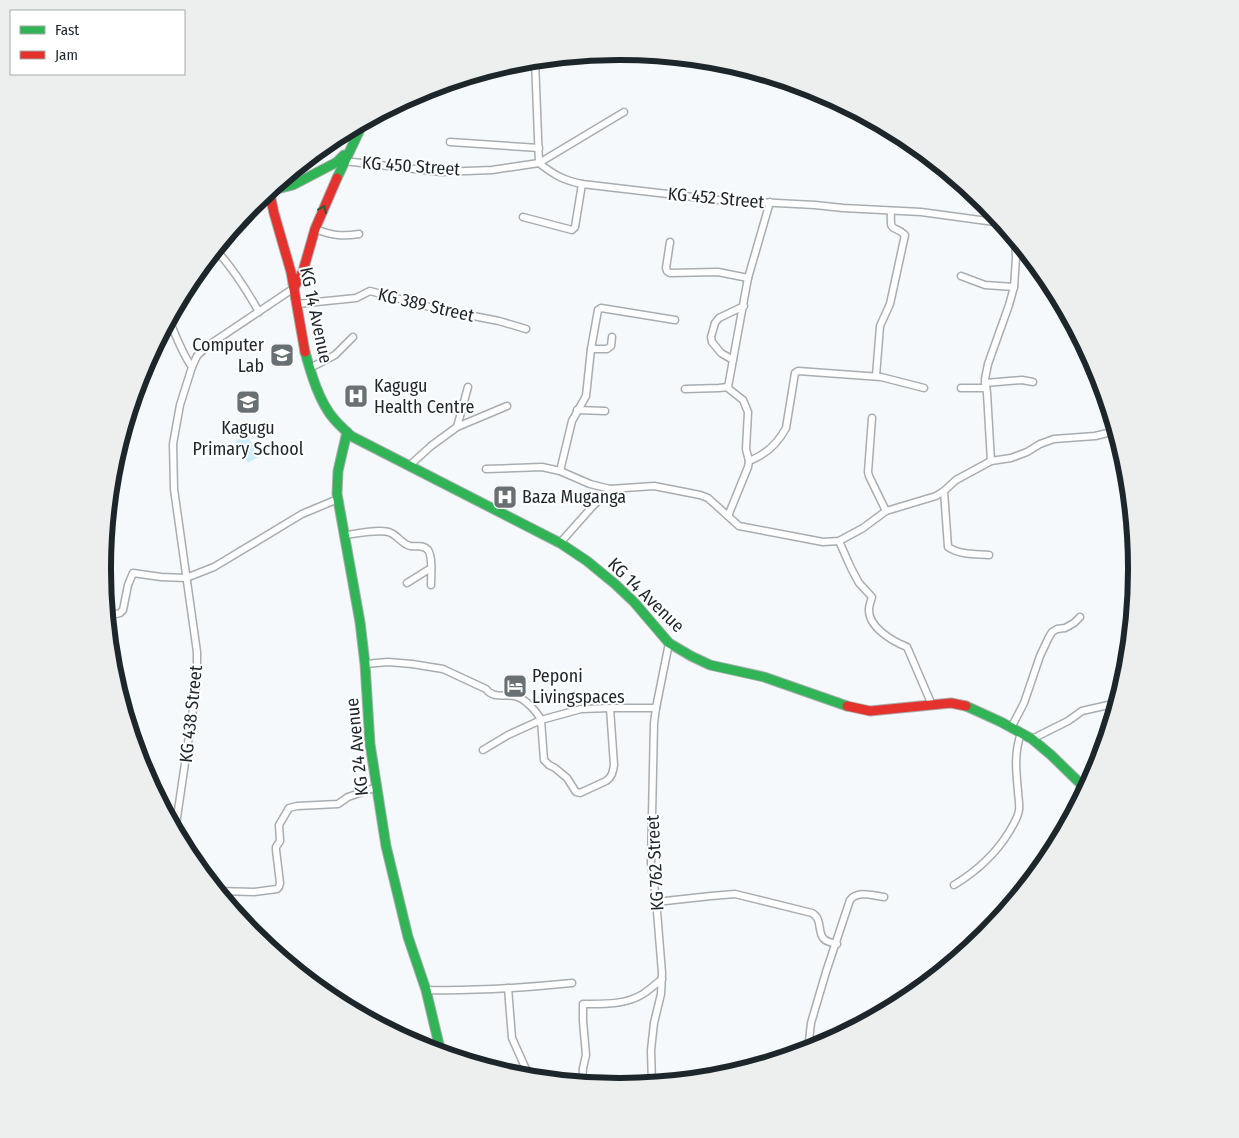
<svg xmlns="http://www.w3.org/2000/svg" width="1239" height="1138" font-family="'Fira Sans Condensed',sans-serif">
<rect width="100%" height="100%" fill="#f6f9fb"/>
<path fill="#ccedfc" d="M246 434 260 456 248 463 235 441Z"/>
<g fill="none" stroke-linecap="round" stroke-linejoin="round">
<g stroke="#a7adb1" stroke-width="9">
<g id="street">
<path d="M535 60 539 163C554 175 563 180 582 184L719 200 815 205 843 208 921 212 1002 223"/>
<path d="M450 142 539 148"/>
<path d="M344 161 441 172 492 170 539 163 624 112"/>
<path d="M523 217 572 230 575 227 582 184"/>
<path d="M315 229C331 235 341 237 359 234"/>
<path d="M670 242 666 268 667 271 670 273 718 272 748 278"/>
<path d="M215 249C233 268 246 289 259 312"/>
<path d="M961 276 985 285 1014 287"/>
<path d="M297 304 356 298 370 291 437 309 499 321 526 329"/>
<path d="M169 319C174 332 183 355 192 367"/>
<path d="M160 336 173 330"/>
<path d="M591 349H607L611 346 612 337"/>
<path d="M733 360 721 353 712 342 711 337 715 323 719 318 744 306"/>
<path d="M310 368 335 355 353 337"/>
<path d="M876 376 880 326 890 304 905 235C892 223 890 235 891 211"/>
<path d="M985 383 1022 380 1033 382"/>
<path d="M961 388H986"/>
<path d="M685 389 719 388 728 387"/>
<path d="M577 410 605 411"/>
<path d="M872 418 868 472 869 476 886 511"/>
<path d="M457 427 468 387"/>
<path d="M749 461C765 455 778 443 786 428L795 373 798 371 881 377 924 388"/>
<path d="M991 461 987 393 985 379 988 364 1009 305 1014 287 1016 258 1015 239"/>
<path d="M409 466 431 446 457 427 507 406"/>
<path d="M486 469 542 467 560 471 590 484 610 489"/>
<path d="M560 471 572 421 586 396 591 349 598 310 601 308 675 320"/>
<path d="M944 491 948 547C960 555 975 554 989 555"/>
<path d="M728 516 748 467 749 461 746 449 748 412 743 400 729 389 728 387 748 278 770 202"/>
<path d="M345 535C356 534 381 528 391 533 398 536 402 544 410 546 416 547 423 544 428 550 433 557 431 576 431 585"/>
<path d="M839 541 851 568 859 583 872 597C871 601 869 605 869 609 868 627 892 641 907 647L932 705"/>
<path d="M560 543 592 507 610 489 654 486 700 495 708 498 739 526 823 542 839 541 863 528 886 511 936 496 944 491 956 480 991 461 1011 458 1027 452 1040 444 1054 439 1095 436 1116 431"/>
<path d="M407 583 431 568"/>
<path d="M106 613 116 614 120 613 123 610 128 585 133 573 161 577 186 578 214 567 302 514 338 499"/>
<path d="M365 664 388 662 412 664 443 669 486 689C493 699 505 694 515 696 525 698 537 712 541 720L581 709 610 708H656"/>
<path d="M111 665 121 687 141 760V767"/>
<path d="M1011 728 1024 703 1040 656 1049 637 1052 632 1057 629 1065 628 1074 623 1080 617"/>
<path d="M1032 739 1068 721 1082 711 1117 703"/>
<path d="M483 750 508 735 541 720 544 760 549 765 555 768 567 778 576 792 580 793 606 781C612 777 613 772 614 765L610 708"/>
<path d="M175 831 194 702 197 678V652L174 489 173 444 180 405 192 367 197 356 206 347 294 288"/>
<path d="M954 885C977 871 995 855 1009 832 1013 825 1018 818 1019 810 1020 805 1018 797 1018 791 1016 771 1014 753 1021 733"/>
<path d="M218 891 254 892 277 889 279 887 280 883 276 850V847L280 841 279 825 289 808 297 806 338 804 348 797 377 787"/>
<path d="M656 902 711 896 735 894 812 913C823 919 817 933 824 939 827 942 833 943 837 944"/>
<path d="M508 988 512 1038 525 1067 532 1078"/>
<path d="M426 990C474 991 523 988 572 983"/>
<path d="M808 1050 811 1023 826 972 850 900C858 890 873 896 884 897"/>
<path d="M582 1083 583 1068 586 1055 583 1021V1004C604 1004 625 1005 643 994 649 990 656 984 662 979"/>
<path d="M652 1084 651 1050 654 1023 661 994 662 973 656 899 651 863 654 723 656 708 669 643"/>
</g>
</g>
<g stroke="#a7adb1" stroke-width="11">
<g id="fast">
<path d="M337 178 364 121"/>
<path d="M269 191 293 185 337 162 344 155"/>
<path d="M305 352C311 373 319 402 334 419 339 425 345 430 351 436L560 543 587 561 615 584 634 602 669 643 691 656 710 665 764 677 847 706"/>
<path d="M347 432 338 471 337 494 360 622 365 664 370 744 386 846 408 937 426 990 441 1053"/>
<path d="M966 706 1001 722 1032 739 1051 755 1086 789"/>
</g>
</g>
<g stroke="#a7adb1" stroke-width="11">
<g id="jam">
<path d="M269 190 274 213 291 272 305 352"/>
<path d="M294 288 303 271 315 229 337 178"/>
<path d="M847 706 870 711 951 703 966 706"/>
</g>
</g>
<use href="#street" stroke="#fefefe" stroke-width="6"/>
<use href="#fast" stroke="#30b455" stroke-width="9"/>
<use href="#jam" stroke="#e5322d" stroke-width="9"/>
</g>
<defs><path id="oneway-chevron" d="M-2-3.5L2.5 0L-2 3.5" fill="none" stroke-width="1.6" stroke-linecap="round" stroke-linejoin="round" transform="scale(1.25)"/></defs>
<use stroke="#245f3c" href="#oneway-chevron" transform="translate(323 209) rotate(-67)"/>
<defs>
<g id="school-square" transform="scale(1.25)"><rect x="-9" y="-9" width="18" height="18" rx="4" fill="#687074" stroke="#fff"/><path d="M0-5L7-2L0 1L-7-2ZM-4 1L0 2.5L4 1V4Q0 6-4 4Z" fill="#fff"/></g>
<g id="hospital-square" transform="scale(1.25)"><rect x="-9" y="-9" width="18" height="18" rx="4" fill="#687074" stroke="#fff"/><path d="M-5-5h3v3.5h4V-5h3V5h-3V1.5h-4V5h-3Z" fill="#fff"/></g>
<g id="hotel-square" transform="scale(1.25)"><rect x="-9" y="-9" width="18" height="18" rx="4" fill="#687074" stroke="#fff"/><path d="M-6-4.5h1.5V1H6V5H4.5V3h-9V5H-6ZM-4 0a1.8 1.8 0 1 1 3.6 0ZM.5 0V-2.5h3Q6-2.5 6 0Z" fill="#fff"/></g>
</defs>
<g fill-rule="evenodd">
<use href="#school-square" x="282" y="355"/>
<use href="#hospital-square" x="356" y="396"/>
<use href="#school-square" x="248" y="402"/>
<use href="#hospital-square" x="505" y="497"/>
<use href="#hotel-square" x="515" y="686"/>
</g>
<g text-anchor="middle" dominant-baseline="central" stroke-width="4" stroke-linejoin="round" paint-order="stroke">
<g font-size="18" fill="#1c262b" stroke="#fff">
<text transform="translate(411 166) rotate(4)">KG 450 Street</text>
<text transform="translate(716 198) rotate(5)">KG 452 Street</text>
<text transform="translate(426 305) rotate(13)">KG 389 Street</text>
<text transform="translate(316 315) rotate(78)">KG 14 Avenue</text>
<text transform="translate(646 595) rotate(44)">KG 14 Avenue</text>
<text transform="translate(191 714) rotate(-84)">KG 438 Street</text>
<text transform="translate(357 747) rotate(-96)">KG 24 Avenue</text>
<text transform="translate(655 863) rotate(-93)">KG 762 Street</text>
</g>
<g font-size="18" fill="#1c262b" stroke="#fff" text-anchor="start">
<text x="264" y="345" text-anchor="end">Computer<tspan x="264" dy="21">Lab</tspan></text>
<text x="374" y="386">Kagugu<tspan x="374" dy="21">Health Centre</tspan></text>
<text x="248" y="428" text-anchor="middle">Kagugu<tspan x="248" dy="21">Primary School</tspan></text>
<text x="522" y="497">Baza Muganga</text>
<text x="532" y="676">Peponi<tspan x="532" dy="21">Livingspaces</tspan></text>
</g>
</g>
<path d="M0 0H1239V1138H0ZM619 60H620A508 508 0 0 1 1128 568V570A508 508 0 0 1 620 1078H619A508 508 0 0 1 111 570V568A508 508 0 0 1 619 60Z" fill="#edeeee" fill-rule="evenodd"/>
<path fill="none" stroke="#1c262b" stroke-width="6" d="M619 60H620A508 508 0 0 1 1128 568V570A508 508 0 0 1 620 1078H619A508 508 0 0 1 111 570V568A508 508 0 0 1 619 60Z"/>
<rect x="10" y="10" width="175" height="65" fill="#ffffff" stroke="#a4a8aa"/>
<rect x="20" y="26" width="25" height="8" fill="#30b455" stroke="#a4a8aa"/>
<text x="55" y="35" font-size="15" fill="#1c262b">Fast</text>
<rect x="20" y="51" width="25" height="8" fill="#e5322d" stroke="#a4a8aa"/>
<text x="55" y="60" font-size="15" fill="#1c262b">Jam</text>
</svg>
